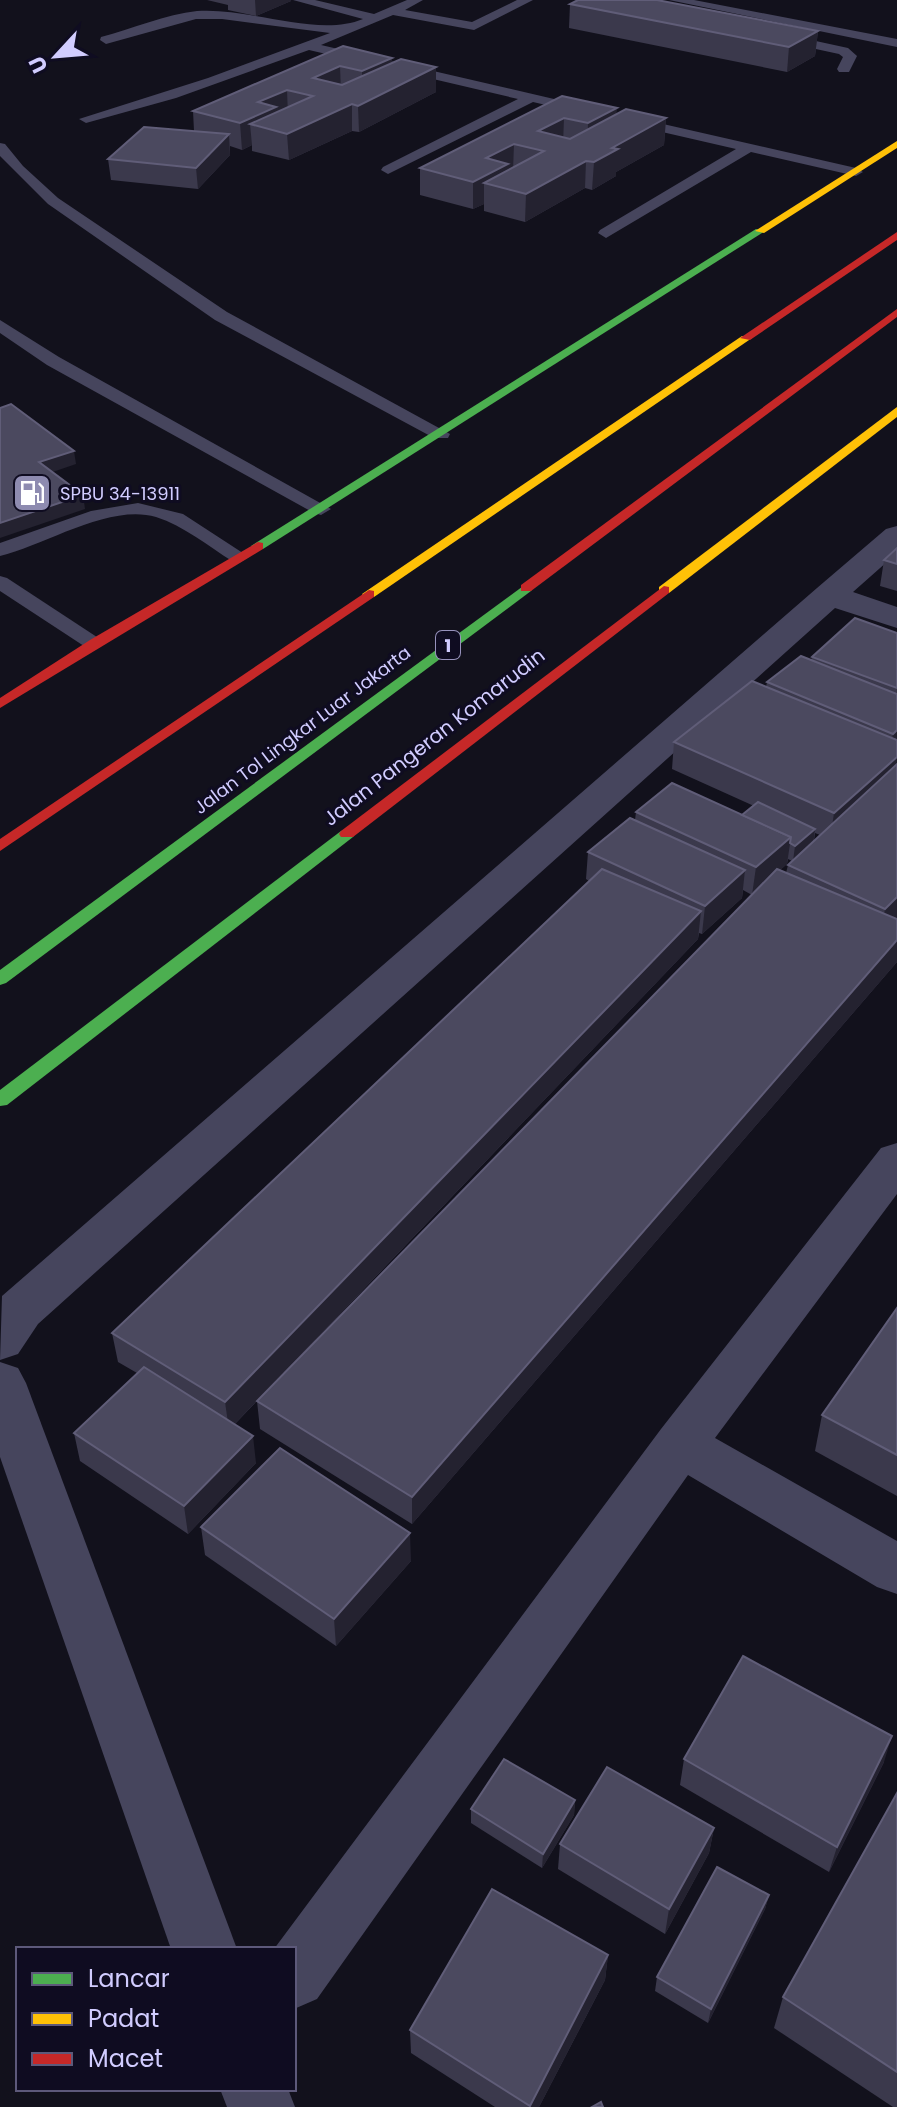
<svg xmlns="http://www.w3.org/2000/svg" width="897" height="2107" font-family="Poppins,sans-serif">
<rect width="100%" height="100%" fill="#12111c"/>
<g fill="none" stroke-linecap="round" stroke-linejoin="round">
<g fill="#46455d" fill-rule="evenodd">
<path d="M293 0H315L374 14 407 0H423L405 10 472 22 517 0H533L474 30 393 15 321 45 584 106 591 110 584 114 533 102 388 174 381 170 383 167 518 99 309 50 176 98 86 123 79 119 208 78 330 33 222 19H196L106 44 100 40 101 37C132 29 166 14 197 11 249 7 317 38 363 19Z"/>
<path d="M669 0H694L897 39V47Z"/>
<path d="M779 33 848 48 857 56 849 72H839L837 69 843 57 839 54 774 40V34Z"/>
<path d="M628 116 856 168 863 172 856 176 751 152 606 238 598 233 600 230 736 149 623 123V117Z"/>
<path d="M0 143 5 144 23 166 58 198 227 312 450 434 448 438H434L215 320 48 204 0 156Z"/>
<path d="M0 320 59 357 331 509 321 515 314 513 47 365 0 333Z"/>
<path d="M138 503 183 514 249 557 239 563 232 561C208 546 184 526 156 517 110 503 45 545 0 556V543L91 511Z"/>
<path d="M0 576 7 578 106 643 95 650 87 648 0 591Z"/>
</g>
<g fill="#46455d" fill-rule="evenodd">
<path d="M897 526V553L853 592 897 607V628L835 608 38 1324 18 1354 0 1360 2 1296 817 588 886 529Z"/>
<path d="M897 1143V1194L715 1438 897 1541V1594L877 1587 688 1475 317 1999 294 2009V1949H274L661 1429 881 1148Z"/>
<path d="M0 1362 18 1368 26 1383 237 1949H171L0 1457Z"/>
<path d="M220 2089H288L295 2107H227Z"/>
</g>
<g fill="#4caf50" fill-rule="evenodd">
<path d="M756 229 765 231 263 549 251 546Z"/>
<path d="M526 584 533 588 531 591 6 983 0 985V970Z"/>
<path d="M347 829 355 834 353 837 7 1105 0 1106V1090L341 831Z"/>
</g>
<g fill="#ffc107" fill-rule="evenodd">
<path d="M897 141V148L764 233 755 231Z"/>
<path d="M742 336 752 338 374 597H364L362 594Z"/>
<path d="M897 407V417L669 593H659V587Z"/>
</g>
<g fill="#c62828" fill-rule="evenodd">
<path d="M897 232V240L750 340 740 338Z"/>
<path d="M897 309V317L531 591H521V585Z"/>
<path d="M258 542 263 543V549L0 708V698L90 640Z"/>
<path d="M664 586 669 587V593L353 837H341L339 834 341 831Z"/>
<path d="M369 590 374 591V597L0 851V839Z"/>
</g>
</g>
<g fill="#3b394c" fill-rule="evenodd">
<path d="M207 0H291V1L256 16 228 10V5Z"/>
<path d="M570 4 818 31 815 56 787 72 569 28Z"/>
<path d="M343 46 392 62 436 92 359 132 352 131 289 160 252 151V145L242 150 230 146V155L198 189 111 180 108 159 194 131 193 111Z"/>
<path d="M562 96 617 114 666 118 664 145 616 172V176L592 190 585 188 525 222 484 211V204L473 209 420 195V168Z"/>
<path d="M897 548V591L880 586 884 560Z"/>
<path d="M897 633V962L412 1524 260 1429 257 1401 752 895 743 890 742 898 702 934 699 933 698 939 235 1424 256 1463 188 1534 80 1461 74 1433 137 1373 118 1362 112 1333 589 881 586 879 588 852 635 820 636 812 742 815 754 806 672 769 674 742 766 687 767 682 811 660 812 657ZM815 833 820 835 814 841ZM788 859 792 861 788 865 786 873 780 870 787 864Z"/>
<path d="M897 1308V1496L815 1451 822 1415Z"/>
<path d="M201 1527 411 1561 336 1646 205 1555Z"/>
<path d="M684 1759 884 1762 829 1872 680 1785Z"/>
<path d="M897 1793V2107H893L774 2028 783 1997Z"/>
<path d="M575 1800 574 1815 542 1868 471 1823V1809Z"/>
<path d="M714 1828 709 1853 665 1934 558 1869 560 1844Z"/>
<path d="M769 1895 765 1909 708 2023 655 1991 657 1977Z"/>
<path d="M608 1955 605 1980 539 2107H495L411 2053 410 2030Z"/>
</g>
<g fill="#242230">
<path d="M255 0H291V1L256 16Z"/>
<path d="M818 31 815 56 787 72 789 47Z"/>
<path d="M392 58 393 83 362 97V71Z"/>
<path d="M340 66 341 92 313 78Z"/>
<path d="M436 67V92L359 132 358 106Z"/>
<path d="M287 90 288 116 250 124 252 145 242 150 240 123 258 102Z"/>
<path d="M352 104V131L289 160 287 134Z"/>
<path d="M617 108 615 134 587 150 588 123Z"/>
<path d="M564 118 563 145 538 131Z"/>
<path d="M666 118 664 145 616 172V176L592 190 594 162 612 148Z"/>
<path d="M229 134 230 155 198 189 196 168Z"/>
<path d="M514 144 513 171 484 183V204L473 209V182L486 158Z"/>
<path d="M586 161 585 188 525 222 526 194Z"/>
<path d="M74 451 76 464 41 476 39 462Z"/>
<path d="M83 495 85 509 0 538V523Z"/>
<path d="M897 730V753L888 760 893 734Z"/>
<path d="M897 757V779L830 840 834 813Z"/>
<path d="M815 829 813 845 793 861 795 846Z"/>
<path d="M791 837 787 864 752 895 756 867Z"/>
<path d="M745 870 742 898 702 934 705 906Z"/>
<path d="M897 897V920L880 937 885 909Z"/>
<path d="M701 911 698 939 229 1430 225 1402Z"/>
<path d="M897 940V962L412 1524V1497Z"/>
<path d="M253 1436 256 1463 188 1534 184 1506Z"/>
<path d="M410 1533 411 1561 336 1646 334 1619Z"/>
<path d="M892 1736 884 1762 829 1872 837 1847Z"/>
<path d="M575 1800 574 1815 542 1868 543 1854Z"/>
<path d="M714 1828 709 1853 665 1934 669 1909Z"/>
<path d="M769 1895 765 1909 708 2023 711 2009Z"/>
<path d="M608 1955 605 1980 539 2107H530Z"/>
</g>
<g fill="#4b495f" stroke="#605d78" stroke-width="2">
<path d="M578 0H657L818 31 789 47 570 4Z"/>
<path d="M343 46 392 58 362 71 340 66 313 78 342 85 401 59 436 67 358 106 352 104 287 134 250 124 313 96 287 90 258 102 276 107 240 123 193 111Z"/>
<path d="M562 96 617 108 588 123 564 118 538 131 570 139 626 109 666 118 612 148 618 149 594 162 586 161 526 194 484 183 544 151 514 144 486 158 508 164 473 182 420 168Z"/>
<path d="M144 127 229 134 196 168 108 159Z"/>
<path d="M11 404 74 451 39 462 83 495 0 523V408Z"/>
<path d="M897 548V564L884 560Z"/>
<path d="M855 618 897 633V688L812 657Z"/>
<path d="M801 656 897 694V730L893 734 767 682Z"/>
<path d="M752 681 897 740V757L834 813 674 742Z"/>
<path d="M897 764V897L885 909 788 865Z"/>
<path d="M672 783 791 837 756 867 636 812Z"/>
<path d="M758 802 815 829 795 846 790 843 791 837 742 815Z"/>
<path d="M630 818 745 870 705 906 588 852Z"/>
<path d="M602 869 701 911 225 1402 112 1333Z"/>
<path d="M777 869 897 919V940L412 1497 257 1401Z"/>
<path d="M897 1308V1455L822 1415Z"/>
<path d="M144 1367 253 1436 184 1506 74 1433Z"/>
<path d="M280 1448 410 1533 334 1619 201 1527Z"/>
<path d="M743 1656 892 1736 837 1847 684 1759Z"/>
<path d="M504 1759 575 1800 543 1854 471 1809Z"/>
<path d="M607 1767 714 1828 669 1909 560 1844Z"/>
<path d="M897 1793V2072L783 1997Z"/>
<path d="M717 1867 769 1895 711 2009 657 1977Z"/>
<path d="M492 1889 608 1955 530 2106 410 2030Z"/>
<path d="M601 2102 603 2107H592Z"/>
</g>
<defs>
<g id="fuel-square" transform="scale(2)"><rect x="-9" y="-9" width="18" height="18" rx="4" fill="#8e8bb0" stroke="#0f0c21"/><path d="M-5.5-6h7V0h2V4h1.3V-2.5L3-4.5l.8-.8L6-3V5H2.5V1h-1V6h-7ZM-4.2-4.7v3.2H.2V-4.7Z" fill="#fff"/></g>
</defs>
<g fill-rule="evenodd">
<use href="#fuel-square" x="32" y="493"/>
</g>
<g text-anchor="middle" dominant-baseline="central" stroke-width="6" stroke-linejoin="round" paint-order="stroke">
<g font-size="18" fill="#d1ccff" stroke="#0f0c21" text-anchor="start">
<text x="60" y="493">SPBU 34-13911</text>
</g>
<rect fill="#0f0c21" stroke="#9792bc" stroke-width="2" x="436" y="631" width="24" height="28" rx="6"/>
<g font-size="18" font-weight="bold" fill="#d1ccff">
<text x="448" y="645">1</text>
</g>
<g font-size="18" fill="#d1ccff" stroke="#0f0c21">
<text transform="translate(302 730) rotate(-37)">Jalan Tol Lingkar Luar Jakarta</text>
</g>
<g font-size="20" fill="#d1ccff" stroke="#0f0c21">
<text transform="translate(434 737) rotate(-38)">Jalan Pangeran Komarudin</text>
</g>
</g>
<rect x="16" y="1947" width="280" height="144" fill="#0f0c21" stroke="#5d597a" stroke-width="2"/>
<rect x="32" y="1973" width="40" height="12" fill="#4caf50" stroke="#5d597a" stroke-width="2"/>
<text x="88" y="1987" font-size="24" fill="#d1ccff">Lancar</text>
<rect x="32" y="2013" width="40" height="12" fill="#ffc107" stroke="#5d597a" stroke-width="2"/>
<text x="88" y="2027" font-size="24" fill="#d1ccff">Padat</text>
<rect x="32" y="2053" width="40" height="12" fill="#c62828" stroke="#5d597a" stroke-width="2"/>
<text x="88" y="2067" font-size="24" fill="#d1ccff">Macet</text>
<g transform="translate(56 56) rotate(244)" stroke="#0f0c21" stroke-width="6" paint-order="stroke">
<path d="M0-6L14 30L0 20L-14 30Z" fill="#d1ccff"/>
<text y="-12" font-size="22" font-weight="bold" text-anchor="middle" fill="#d1ccff">U</text>
</g>
</svg>
